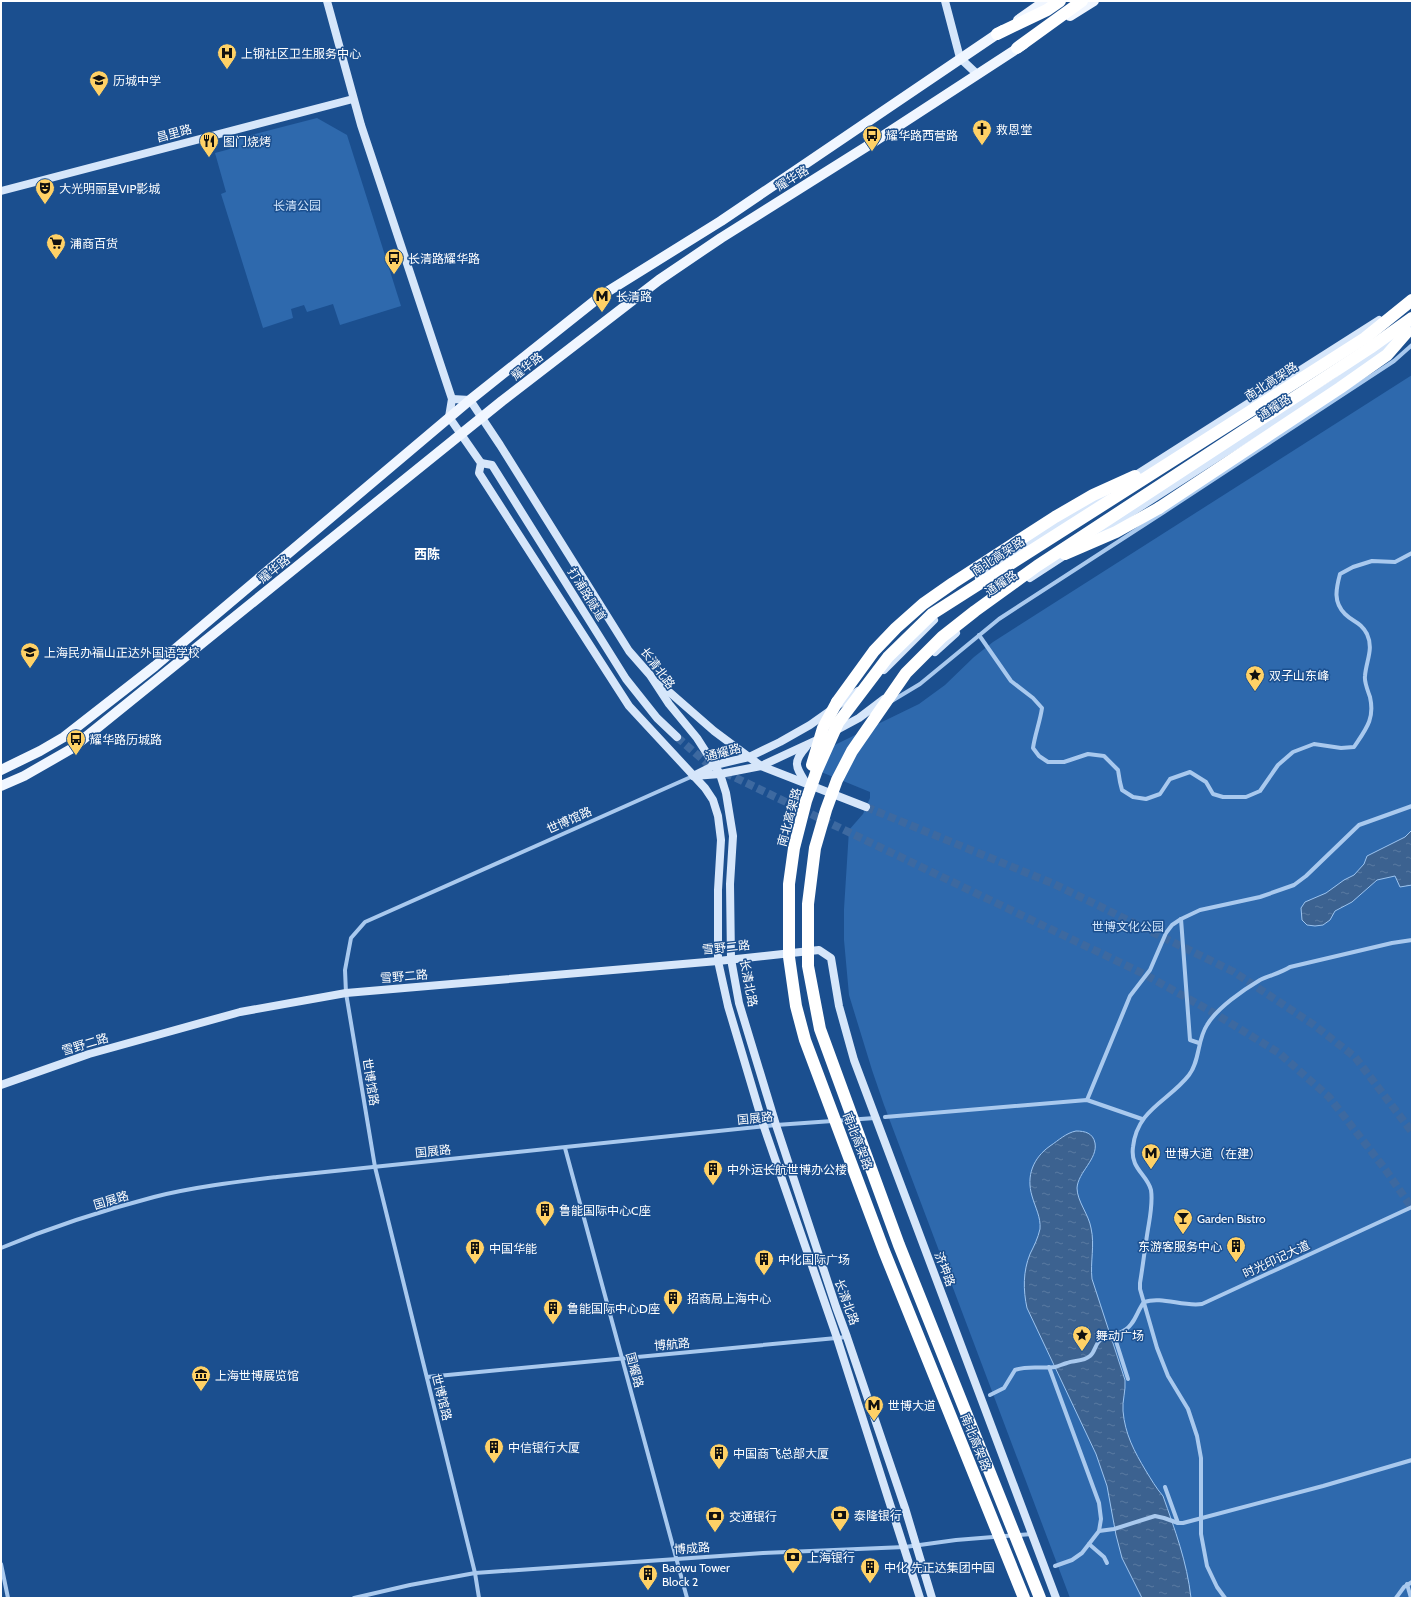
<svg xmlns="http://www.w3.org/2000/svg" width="1413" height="1599" font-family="Cabin,'Noto Sans SC',sans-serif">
<defs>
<pattern id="water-ripples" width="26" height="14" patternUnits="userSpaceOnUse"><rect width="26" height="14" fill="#3c6290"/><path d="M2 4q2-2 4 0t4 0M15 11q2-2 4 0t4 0" fill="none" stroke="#597aa1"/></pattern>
</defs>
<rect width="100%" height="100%" fill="#1b4f8f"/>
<g fill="#2e69ad">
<path d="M317 118 347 135 401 306 340 325 333 304 307 312 304 305 291 309 293 318 263 328 221 194 226 192 215 153 230 149 228 141Z"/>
<path d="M1412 375V1598H1070L884 1105 872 1070 849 995 844 940V909L849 830 863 814 870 798V792L809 767 807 760 812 756 919 704 945 685 974 657 993 642Z"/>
</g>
<g fill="url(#water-ripples)" stroke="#9cc4f0">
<path d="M1412 830V885L1400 887 1395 876 1377 880 1352 902 1335 911 1330 920 1323 925 1315 926 1307 925 1302 920 1301 908 1305 902 1326 893 1344 880 1354 875 1364 864 1367 856 1405 837Z"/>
<path d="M1076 1131C1085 1131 1093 1133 1095 1143 1098 1159 1078 1172 1077 1188 1077 1201 1089 1215 1091 1228 1095 1245 1090 1262 1092 1279L1125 1380C1126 1391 1122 1401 1123 1411 1125 1434 1134 1451 1146 1471 1151 1479 1156 1488 1163 1496 1175 1530 1187 1562 1191 1598H1142L1122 1558 1116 1535 1107 1486 1096 1454 1027 1308C1023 1290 1023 1271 1030 1254 1034 1246 1038 1238 1040 1229 1041 1217 1035 1207 1032 1196 1026 1176 1033 1158 1050 1146 1059 1140 1066 1133 1076 1131Z"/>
</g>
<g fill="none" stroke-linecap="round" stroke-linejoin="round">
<g stroke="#3d69a0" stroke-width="8" stroke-dasharray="8 4" stroke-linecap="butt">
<path d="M677 737 709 765 1144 974 1214 1013 1279 1053 1329 1097 1385 1169 1412 1208"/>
<path d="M866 807 1054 884 1234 972 1314 1025 1355 1057 1412 1132"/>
</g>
<g stroke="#a9c9ee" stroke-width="4">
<path d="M979 635 1011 681 1033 698 1042 708C1040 722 1035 734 1033 748L1039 756 1048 762H1064L1088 754 1104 756 1118 770 1120 782 1122 790 1133 797 1146 799 1160 794 1170 779 1190 772 1206 782 1213 794 1223 797H1246L1260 791 1278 765 1293 752 1314 744 1341 748 1354 747C1366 729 1375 719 1370 697 1368 691 1364 682 1365 676 1366 661 1374 649 1367 634 1361 622 1353 622 1345 614 1333 602 1336 589 1340 574L1353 567 1372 561 1395 562 1412 553"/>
<path d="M890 702 920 684 999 619 1164 512 1394 361 1412 345"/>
<path d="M1181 919 1190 1040 1199 1043"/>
<path d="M1087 1100 1130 996 1150 970 1166 933 1172 925 1181 919 1200 910 1260 897 1294 885 1306 876 1359 825 1412 806"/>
<path d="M885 1117 1087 1100 1142 1119"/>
<path d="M565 1148 687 1598"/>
<path d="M1 1248C49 1228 104 1210 154 1197 194 1187 236 1182 277 1177L776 1125 875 1118"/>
<path d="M1114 1335 1128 1379"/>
<path d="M1049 1367 1099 1503 1101 1519 1099 1531"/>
<path d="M427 1377 847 1337"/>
<path d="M990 1395 1004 1388 1015 1370C1029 1365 1041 1369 1055 1367 1059 1366 1063 1364 1067 1363 1074 1360 1083 1362 1090 1356 1096 1351 1095 1342 1102 1339 1109 1335 1118 1335 1125 1330 1135 1324 1137 1311 1144 1302 1162 1296 1183 1307 1202 1304L1412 1207"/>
<path d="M1165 1487 1178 1523"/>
<path d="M1089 1544 1104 1557 1107 1563"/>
<path d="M1 1564 8 1598"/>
<path d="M1055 1566 1072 1560 1082 1553 1099 1531 1114 1529 1155 1516 1164 1518 1178 1523H1183L1323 1486 1412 1460"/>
<path d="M1407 1584 1411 1598"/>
<path d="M354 1598 410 1585 475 1573 763 1553 905 1547 956 1540 1032 1534"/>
<path d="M479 1598 475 1573 375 1167 346 993 345 970 351 938 365 922 693 776"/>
<path d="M1225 1598 1217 1587 1207 1566 1201 1534V1458L1197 1436 1188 1409 1168 1376 1157 1348 1140 1289V1283C1143 1265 1145 1247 1148 1229 1150 1217 1153 1203 1151 1190 1147 1174 1130 1169 1133 1147 1137 1109 1169 1101 1189 1075 1200 1061 1197 1040 1207 1025 1217 1008 1243 990 1260 980 1270 975 1281 973 1290 967L1392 943 1412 940"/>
<path d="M1396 1598 1404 1587 1412 1582"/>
</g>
<g stroke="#d6e6fa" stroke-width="8">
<path d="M327 1 361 125 452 399 449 417 481 463 479 473 629 706 705 788 713 800 718 816 721 840 718 890V961L728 1006 764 1127 837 1338 920 1598"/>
<path d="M945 1 960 58 977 74"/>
<path d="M1 191 353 99"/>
<path d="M452 399 470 400 500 445 629 651 650 675 669 704 697 738 720 774 726 793 733 836 730 884 731 959 739 1003 776 1125 836 1307 847 1337 905 1508 932 1598"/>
<path d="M481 463 492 465 626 679 657 718 677 737"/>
<path d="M1131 478 1379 320"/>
<path d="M1093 537 1337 381 1412 328"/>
<path d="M979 578 1026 544 1106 494"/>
<path d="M1030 578 1070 552"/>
<path d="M935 652 956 633"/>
<path d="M884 670 934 620"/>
<path d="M659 683 714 731 761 766 866 807"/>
<path d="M833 732 859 718 884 699"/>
<path d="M806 747C792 763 796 767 806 783"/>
<path d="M693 776 715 765 749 757 780 742 810 725 858 691"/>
<path d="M694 776 720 774 761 766 821 738"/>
<path d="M1 1085 89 1054 240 1012 346 993 718 961 819 950 831 958 839 1006 854 1060 1056 1598"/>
</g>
<g stroke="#f0f6ff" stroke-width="10">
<path d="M1070 16 1094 1"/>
<path d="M1018 20 1045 1"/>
<path d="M1 770 40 751 64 737 155 666 470 400 602 295 721 221 1003 30"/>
<path d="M1 786 24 776 71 749 502 401 659 280 721 238 869 145 1024 44"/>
</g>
<g stroke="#fff" stroke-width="12">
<path d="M997 34 1047 10 1060 1"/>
<path d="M1017 48 1082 1"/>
<path d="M1159 508 1340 388 1387 355 1407 332"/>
<path d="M837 702 874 651 896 628 923 604 953 583 1055 517 1093 495 1135 476"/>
</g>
<g stroke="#fff" stroke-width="12">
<path d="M1065 554 1116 532 1159 508"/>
<path d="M812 765 823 728 837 702"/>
<path d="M1024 1598 884 1251 805 1040 796 1006 789 957V884L794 848 806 801 817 770 838 723 888 657 932 614 1365 338 1412 300"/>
<path d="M1040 1598 899 1245 820 1029 808 966V904L815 848 826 810 837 780 852 751 906 673 942 637 975 611 1037 566 1370 348 1412 318"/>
</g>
</g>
<defs>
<g id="hospital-pin" transform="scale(1)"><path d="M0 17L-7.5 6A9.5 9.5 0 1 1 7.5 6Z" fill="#ffd166" stroke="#1b4f8f"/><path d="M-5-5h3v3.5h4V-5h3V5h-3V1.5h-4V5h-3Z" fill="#111"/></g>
<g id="school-pin" transform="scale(1)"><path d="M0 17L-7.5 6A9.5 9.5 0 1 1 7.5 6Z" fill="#ffd166" stroke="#1b4f8f"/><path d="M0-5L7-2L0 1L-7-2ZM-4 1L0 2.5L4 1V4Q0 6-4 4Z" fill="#111"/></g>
<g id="church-pin" transform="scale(1)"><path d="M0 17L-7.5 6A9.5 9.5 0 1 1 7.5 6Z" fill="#ffd166" stroke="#1b4f8f"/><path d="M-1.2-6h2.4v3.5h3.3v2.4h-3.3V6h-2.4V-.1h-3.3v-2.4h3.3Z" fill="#111"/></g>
<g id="bus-pin" transform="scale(1)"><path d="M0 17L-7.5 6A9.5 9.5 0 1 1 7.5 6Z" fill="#ffd166" stroke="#1b4f8f"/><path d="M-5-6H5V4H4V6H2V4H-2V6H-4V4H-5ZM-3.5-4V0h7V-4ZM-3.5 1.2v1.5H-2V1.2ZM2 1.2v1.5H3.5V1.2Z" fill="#111"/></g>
<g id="restaurant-pin" transform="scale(1)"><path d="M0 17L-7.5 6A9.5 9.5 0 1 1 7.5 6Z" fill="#ffd166" stroke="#1b4f8f"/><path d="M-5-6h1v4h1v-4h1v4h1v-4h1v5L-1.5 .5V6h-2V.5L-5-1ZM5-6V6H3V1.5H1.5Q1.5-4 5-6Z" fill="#111"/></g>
<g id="theatre-pin" transform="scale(1)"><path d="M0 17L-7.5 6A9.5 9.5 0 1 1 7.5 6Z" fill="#ffd166" stroke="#1b4f8f"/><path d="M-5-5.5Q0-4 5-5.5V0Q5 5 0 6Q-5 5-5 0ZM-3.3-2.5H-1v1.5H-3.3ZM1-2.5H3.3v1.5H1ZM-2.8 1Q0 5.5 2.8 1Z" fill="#111"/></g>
<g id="supermarket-pin" transform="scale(1)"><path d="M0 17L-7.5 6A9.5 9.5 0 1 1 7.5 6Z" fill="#ffd166" stroke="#1b4f8f"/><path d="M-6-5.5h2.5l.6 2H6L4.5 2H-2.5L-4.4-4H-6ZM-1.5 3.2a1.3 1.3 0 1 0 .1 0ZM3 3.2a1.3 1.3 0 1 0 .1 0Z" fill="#111"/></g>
<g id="metro-pin" transform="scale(1)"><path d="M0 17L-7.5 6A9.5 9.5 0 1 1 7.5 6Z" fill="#ffd166" stroke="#1b4f8f"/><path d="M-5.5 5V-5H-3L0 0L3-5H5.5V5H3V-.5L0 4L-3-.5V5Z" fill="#111"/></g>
<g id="sight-pin" transform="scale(1)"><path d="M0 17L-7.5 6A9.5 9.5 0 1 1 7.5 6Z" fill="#ffd166" stroke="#1b4f8f"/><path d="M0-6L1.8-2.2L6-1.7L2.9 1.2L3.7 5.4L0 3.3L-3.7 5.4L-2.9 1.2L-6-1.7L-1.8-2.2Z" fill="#111"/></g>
<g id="building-pin" transform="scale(1)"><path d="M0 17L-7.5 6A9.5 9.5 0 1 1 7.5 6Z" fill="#ffd166" stroke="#1b4f8f"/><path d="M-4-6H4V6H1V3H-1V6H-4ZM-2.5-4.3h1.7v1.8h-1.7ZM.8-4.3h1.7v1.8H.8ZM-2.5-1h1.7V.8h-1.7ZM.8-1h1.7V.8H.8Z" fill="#111"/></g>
<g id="bar-pin" transform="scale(1)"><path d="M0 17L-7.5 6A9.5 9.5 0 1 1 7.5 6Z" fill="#ffd166" stroke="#1b4f8f"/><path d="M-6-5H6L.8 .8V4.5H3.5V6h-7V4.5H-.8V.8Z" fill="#111"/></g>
<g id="museum-pin" transform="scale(1)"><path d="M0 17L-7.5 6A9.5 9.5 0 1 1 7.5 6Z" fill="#ffd166" stroke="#1b4f8f"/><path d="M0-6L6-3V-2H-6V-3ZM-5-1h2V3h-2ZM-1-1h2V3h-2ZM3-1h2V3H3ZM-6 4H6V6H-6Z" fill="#111"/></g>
<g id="bank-pin" transform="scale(1)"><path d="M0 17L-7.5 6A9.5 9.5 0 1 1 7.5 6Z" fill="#ffd166" stroke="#1b4f8f"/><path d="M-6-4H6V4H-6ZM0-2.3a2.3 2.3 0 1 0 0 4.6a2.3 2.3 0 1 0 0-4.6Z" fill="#111"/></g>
</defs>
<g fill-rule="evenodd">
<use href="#hospital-pin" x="227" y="53"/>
<use href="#school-pin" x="99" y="80"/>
<use href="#church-pin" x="982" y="129"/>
<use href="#bus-pin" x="872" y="135"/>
<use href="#restaurant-pin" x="209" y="141"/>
<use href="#theatre-pin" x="45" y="188"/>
<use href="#supermarket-pin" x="56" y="243"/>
<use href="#bus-pin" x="394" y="258"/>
<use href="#metro-pin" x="602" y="296"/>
<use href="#school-pin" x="30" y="652"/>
<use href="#sight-pin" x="1255" y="675"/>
<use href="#bus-pin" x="76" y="739"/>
<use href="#metro-pin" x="1151" y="1153"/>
<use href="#building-pin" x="713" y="1169"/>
<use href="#building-pin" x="545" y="1210"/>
<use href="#bar-pin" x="1183" y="1218"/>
<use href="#building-pin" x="1236" y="1246"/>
<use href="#building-pin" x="475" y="1248"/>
<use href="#building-pin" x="764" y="1259"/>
<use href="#building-pin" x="673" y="1298"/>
<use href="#building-pin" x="553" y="1308"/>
<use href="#sight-pin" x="1082" y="1335"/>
<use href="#museum-pin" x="201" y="1375"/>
<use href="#metro-pin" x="874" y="1405"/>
<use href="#building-pin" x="494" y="1447"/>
<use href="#building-pin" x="719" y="1453"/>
<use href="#bank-pin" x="840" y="1515"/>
<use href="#bank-pin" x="715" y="1516"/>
<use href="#bank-pin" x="793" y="1557"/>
<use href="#building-pin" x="870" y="1567"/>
<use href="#building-pin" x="648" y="1574"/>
</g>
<g text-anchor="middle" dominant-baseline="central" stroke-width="3" stroke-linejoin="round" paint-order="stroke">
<g font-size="12" fill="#fff" stroke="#1b4f8f" text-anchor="start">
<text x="241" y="53">上钢社区卫生服务中心</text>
<text x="113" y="80">历城中学</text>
<text x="996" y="129">救恩堂</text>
<text x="886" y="135">耀华路西营路</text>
<text x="223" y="141">图门烧烤</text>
<text x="59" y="188">大光明丽星VIP影城</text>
<text x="70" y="243">浦商百货</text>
<text x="408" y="258">长清路耀华路</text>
<text x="616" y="296">长清路</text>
<text x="44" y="652">上海民办福山正达外国语学校</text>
<text x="1269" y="675">双子山东峰</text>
<text x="90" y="739">耀华路历城路</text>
<text x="1165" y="1153">世博大道（在建）</text>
<text x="727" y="1169">中外运长航世博办公楼</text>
<text x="559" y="1210">鲁能国际中心C座</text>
<text x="1197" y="1218">Garden Bistro</text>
<text x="1222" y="1246" text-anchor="end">东游客服务中心</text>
<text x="489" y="1248">中国华能</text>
<text x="778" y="1259">中化国际广场</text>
<text x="687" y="1298">招商局上海中心</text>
<text x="567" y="1308">鲁能国际中心D座</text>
<text x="1096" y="1335">舞动广场</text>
<text x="215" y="1375">上海世博展览馆</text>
<text x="888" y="1405">世博大道</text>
<text x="508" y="1447">中信银行大厦</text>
<text x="733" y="1453">中国商飞总部大厦</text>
<text x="854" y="1515">泰隆银行</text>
<text x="729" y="1516">交通银行</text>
<text x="807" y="1557">上海银行</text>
<text x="662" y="1567">Baowu Tower<tspan x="662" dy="14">Block 2</tspan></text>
<text x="884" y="1567">中化 先正达集团中国</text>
</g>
<g font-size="12" fill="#fff" stroke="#1b4f8f">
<text transform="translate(174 133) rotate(-15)">昌里路</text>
<text transform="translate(792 178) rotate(-32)">耀华路</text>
<text transform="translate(527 366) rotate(-38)">耀华路</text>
<text transform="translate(1271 381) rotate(-33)">南北高架路</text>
<text transform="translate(1274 407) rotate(-33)">通耀路</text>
<text transform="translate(998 556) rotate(-33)">南北高架路</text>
<text transform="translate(274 569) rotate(-39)">耀华路</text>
<text transform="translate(1001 583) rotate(-34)">通耀路</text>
<text transform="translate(587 594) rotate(58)">打浦路隧道</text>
<text transform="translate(658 668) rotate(53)">长清北路</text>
<text transform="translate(723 752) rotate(-15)">通耀路</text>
<text transform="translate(789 817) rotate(-75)">南北高架路</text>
<text transform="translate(569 820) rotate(-24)">世博馆路</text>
<text transform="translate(726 947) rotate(-6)">雪野二路</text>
<text transform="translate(404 976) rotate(-5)">雪野二路</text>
<text transform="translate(749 983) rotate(79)">长清北路</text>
<text transform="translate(85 1044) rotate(-17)">雪野二路</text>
<text transform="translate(371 1082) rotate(81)">世博馆路</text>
<text transform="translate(755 1118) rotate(-6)">国展路</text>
<text transform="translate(858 1141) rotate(69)">南北高架路</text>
<text transform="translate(433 1151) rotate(-6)">国展路</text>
<text transform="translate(111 1200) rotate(-17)">国展路</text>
<text transform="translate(1276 1259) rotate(-25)">时光印记大道</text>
<text transform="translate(945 1269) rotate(69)">济坤路</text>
<text transform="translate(847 1302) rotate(70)">长清北路</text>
<text transform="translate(672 1344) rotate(-5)">博航路</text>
<text transform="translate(635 1370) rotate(75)">国耀路</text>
<text transform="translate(442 1397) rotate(76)">世博馆路</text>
<text transform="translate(976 1442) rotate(68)">南北高架路</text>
<text transform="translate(692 1548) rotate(-4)">博成路</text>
</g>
<g font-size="12" fill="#cfe3fa" stroke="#1b4f8f">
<text x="297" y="205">长清公园</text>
<text x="1128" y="926">世博文化公园</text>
</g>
<g font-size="13" font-weight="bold" fill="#fff" stroke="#1b4f8f">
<text x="427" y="554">西陈</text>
</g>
</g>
<rect width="1413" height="1599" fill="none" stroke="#ffffff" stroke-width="4"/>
</svg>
